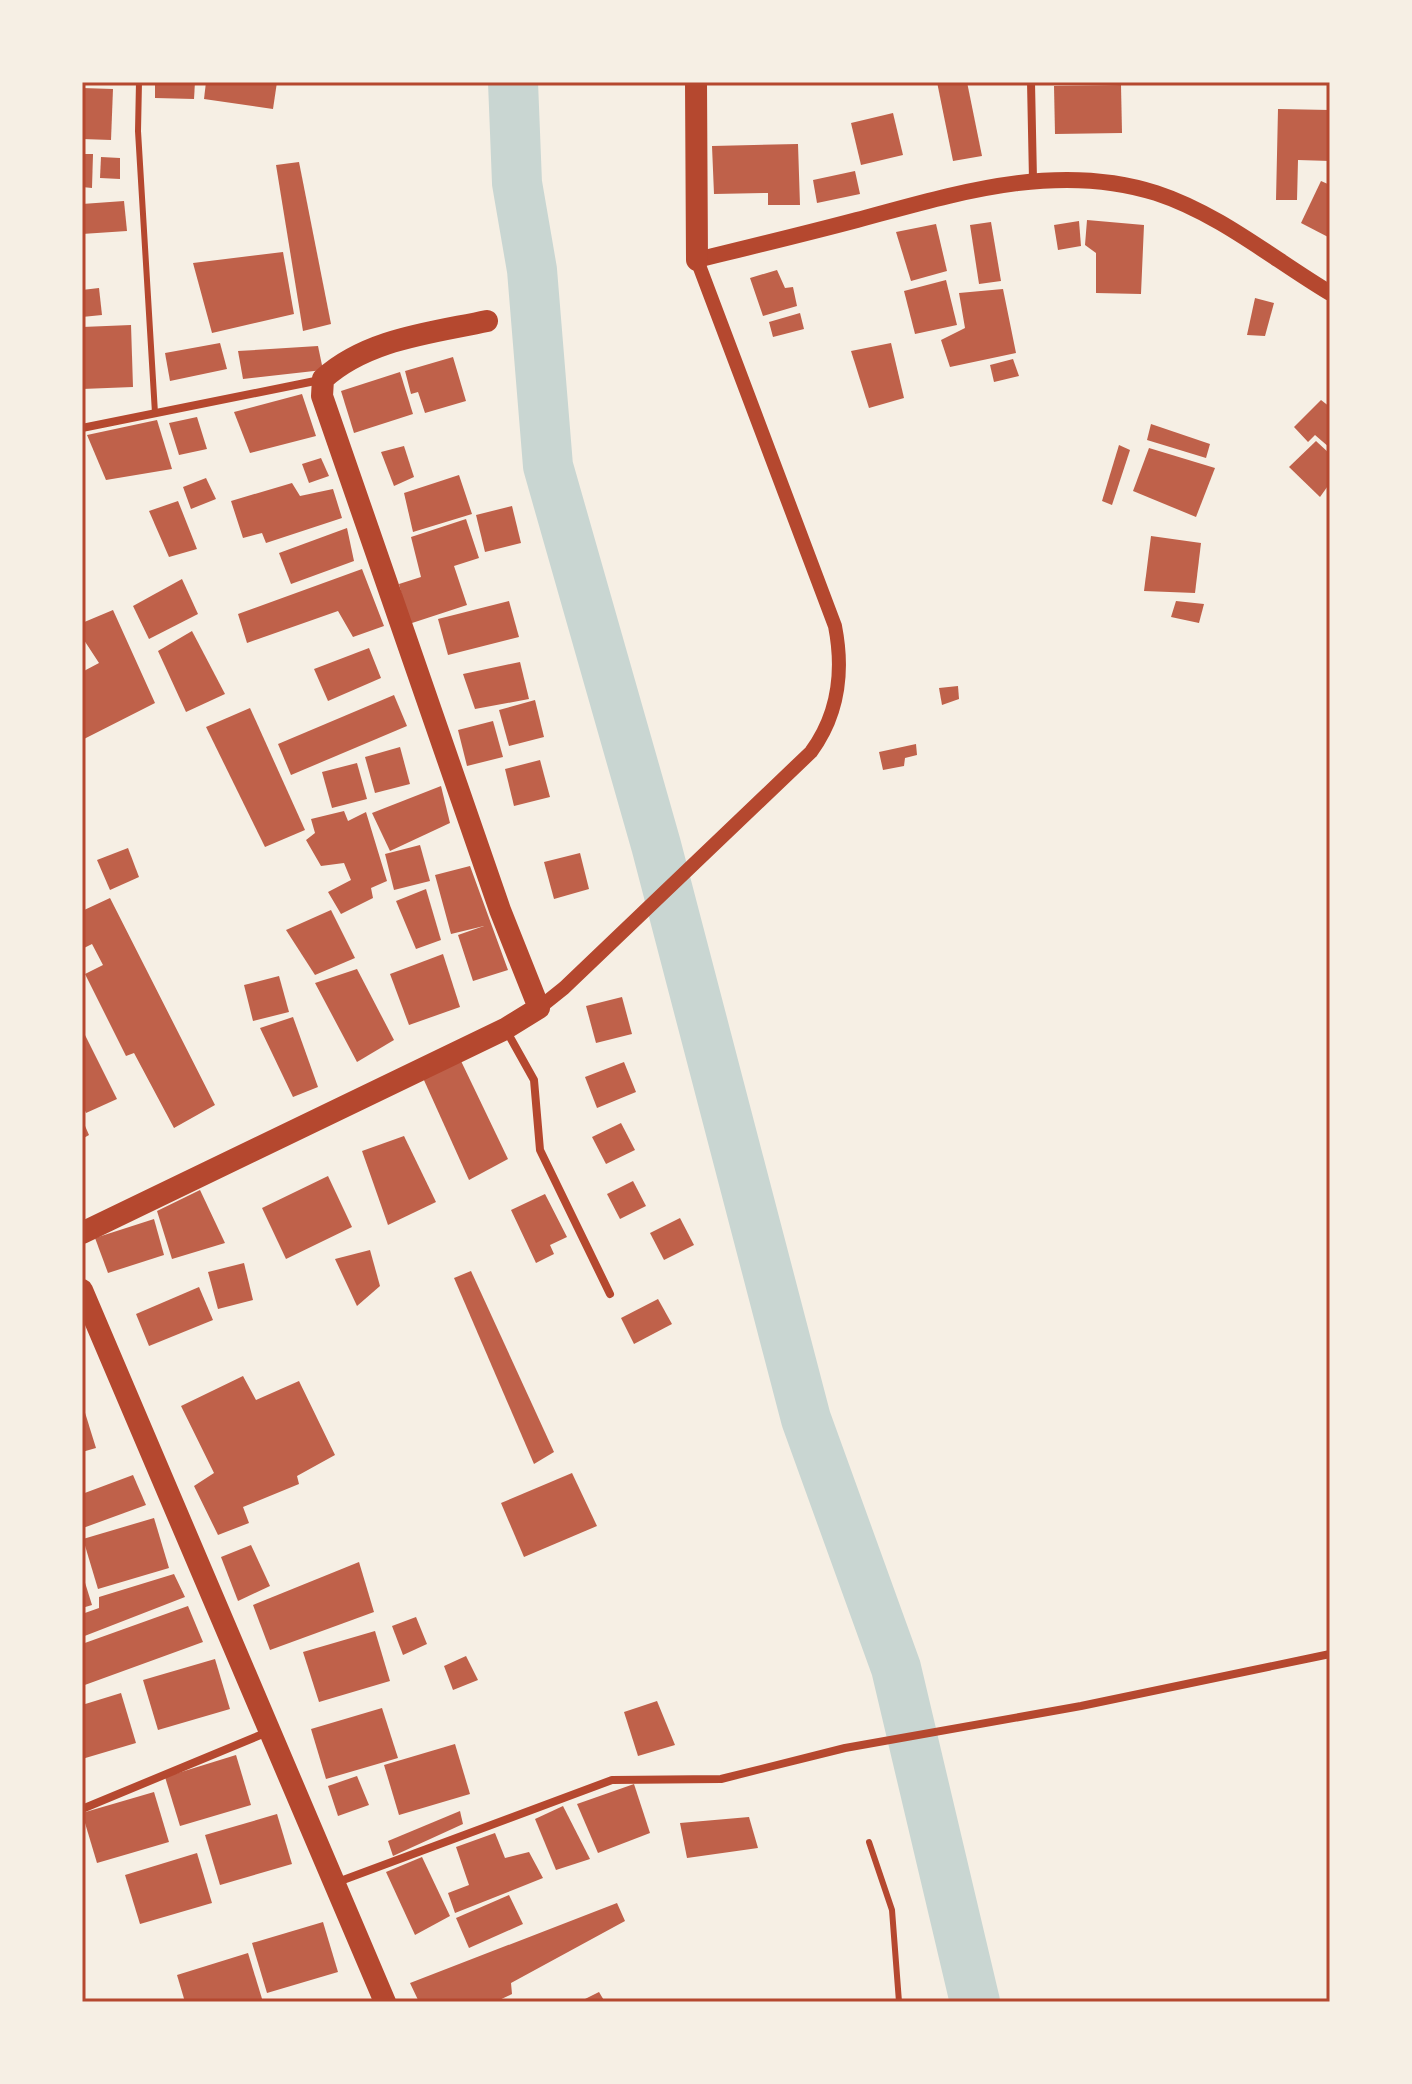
<svg xmlns="http://www.w3.org/2000/svg" width="1412" height="2084" font-family="Lato,sans-serif">
<rect width="100%" height="100%" fill="#f6efe4"/>
<g fill="none" stroke-linecap="round" stroke-linejoin="round">
<path stroke="#c9d6d2" stroke-width="50" d="M513 82 517 183 532 270 548 466 656 845 806 1419 896 1668 975 2002"/>
</g>
<g fill="#bf614a">
<path d="M155 82H195L194 99 155 98Z"/>
<path d="M206 82H277L273 109 204 99Z"/>
<path d="M937 82H967L982 156 953 161Z"/>
<path d="M1121 85 1122 133 1055 134 1054 86Z"/>
<path d="M82 88 113 89 111 140 82 139Z"/>
<path d="M1278 109 1330 110V161L1298 160 1297 200H1276Z"/>
<path d="M893 113 903 155 861 165 851 123Z"/>
<path d="M798 144 800 205H768V193L714 194 712 146Z"/>
<path d="M82 154H93L92 188 82 187Z"/>
<path d="M101 157 120 158V179L100 178Z"/>
<path d="M299 162 331 324 303 331 276 165Z"/>
<path d="M855 171 860 194 817 203 813 180Z"/>
<path d="M1321 181 1330 185V238L1301 223Z"/>
<path d="M124 201 127 231 82 234V204Z"/>
<path d="M1087 220 1144 225 1141 294 1096 293V253L1085 245Z"/>
<path d="M1079 221 1081 246 1058 250 1054 225Z"/>
<path d="M991 222 1001 281 979 284 970 225Z"/>
<path d="M936 224 947 271 911 281 896 232Z"/>
<path d="M283 252 294 314 212 333 193 263Z"/>
<path d="M777 270 785 288 793 287 797 306 763 316 750 278Z"/>
<path d="M946 280 957 325 915 334 904 291Z"/>
<path d="M99 288 102 315 82 317V290Z"/>
<path d="M1003 289 1016 353 950 367 941 340 965 328 959 293Z"/>
<path d="M1255 298 1274 303 1265 336 1247 335Z"/>
<path d="M800 313 804 329 773 337 769 322Z"/>
<path d="M131 325 133 387 82 389V327Z"/>
<path d="M220 343 227 369 170 381 165 353Z"/>
<path d="M891 343 904 398 869 408 851 351Z"/>
<path d="M318 346 323 370 243 379 238 351Z"/>
<path d="M453 357 466 401 425 413 418 392 411 394 405 371Z"/>
<path d="M1013 359 1019 376 994 382 990 365Z"/>
<path d="M400 372 413 414 354 433 341 391Z"/>
<path d="M302 394 316 436 250 453 234 412Z"/>
<path d="M1321 400 1330 407V448L1315 435 1308 442 1294 427Z"/>
<path d="M197 417 207 449 179 455 169 423Z"/>
<path d="M157 420 172 469 106 480 87 435Z"/>
<path d="M1151 424 1210 444 1206 458 1147 440Z"/>
<path d="M1316 441 1330 454V483L1320 497 1289 467Z"/>
<path d="M1119 445 1130 450 1112 505 1102 501Z"/>
<path d="M404 446 414 477 394 486 381 452Z"/>
<path d="M1149 448 1215 468 1196 517 1133 491Z"/>
<path d="M321 458 329 476 309 483 302 464Z"/>
<path d="M459 475 472 514 413 532 404 493Z"/>
<path d="M206 478 216 499 191 509 183 487Z"/>
<path d="M292 483 300 496 333 489 342 518 266 543 262 533 243 538 231 501Z"/>
<path d="M178 501 197 549 169 557 149 511Z"/>
<path d="M512 506 521 543 485 552 476 515Z"/>
<path d="M466 519 479 558 454 566 467 605 409 624 399 584 421 577 411 537Z"/>
<path d="M347 528 354 561 291 584 279 553Z"/>
<path d="M1151 536 1201 543 1195 593 1144 591Z"/>
<path d="M362 569 384 626 353 637 338 611 247 643 238 614Z"/>
<path d="M182 579 198 614 149 639 133 606Z"/>
<path d="M509 601 519 637 448 655 438 619Z"/>
<path d="M1176 601 1204 604 1199 623 1171 617Z"/>
<path d="M113 610 155 703 82 740V672L99 663 82 637V623Z"/>
<path d="M192 631 225 694 186 712 158 651Z"/>
<path d="M369 648 381 678 328 701 314 669Z"/>
<path d="M520 662 529 699 475 709 463 674Z"/>
<path d="M958 686 959 699 942 705 939 688Z"/>
<path d="M394 695 407 726 291 775 278 744Z"/>
<path d="M535 700 544 737 509 746 499 710Z"/>
<path d="M250 708 305 830 265 847 206 727Z"/>
<path d="M493 721 503 757 467 766 458 730Z"/>
<path d="M916 744 917 755 905 758 904 766 883 770 879 752Z"/>
<path d="M400 747 410 784 375 793 365 757Z"/>
<path d="M540 760 550 797 514 806 505 769Z"/>
<path d="M357 763 367 799 332 808 322 772Z"/>
<path d="M441 786 450 823 390 851 372 813Z"/>
<path d="M344 811 348 821 366 812 387 881 371 888 373 898 341 914 328 892 351 880 344 863 321 866 306 840 315 833 311 819Z"/>
<path d="M420 845 430 881 394 890 385 854Z"/>
<path d="M128 848 139 877 110 890 97 860Z"/>
<path d="M580 853 589 889 554 899 544 862Z"/>
<path d="M470 866 508 970 473 981 458 935 484 926 451 934 435 875Z"/>
<path d="M426 889 441 940 416 949 396 901Z"/>
<path d="M110 898 215 1105 174 1128 134 1053 126 1056 85 974 103 965 92 944 82 949V911Z"/>
<path d="M331 910 355 958 315 975 286 930Z"/>
<path d="M443 954 460 1007 409 1025 390 974Z"/>
<path d="M357 969 394 1040 357 1062 315 983Z"/>
<path d="M279 976 289 1012 253 1021 244 985Z"/>
<path d="M622 997 632 1034 596 1043 586 1006Z"/>
<path d="M293 1017 318 1087 293 1097 260 1028Z"/>
<path d="M82 1029 117 1099 86 1113 82 1104Z"/>
<path d="M461 1061 508 1159 469 1180 423 1078Z"/>
<path d="M624 1062 636 1092 597 1108 585 1077Z"/>
<path d="M82 1119 89 1135 82 1139Z"/>
<path d="M621 1123 635 1150 606 1164 592 1137Z"/>
<path d="M404 1136 436 1202 388 1225 362 1151Z"/>
<path d="M328 1176 352 1227 286 1259 262 1208Z"/>
<path d="M633 1181 646 1206 620 1219 607 1194Z"/>
<path d="M200 1190 225 1243 172 1259 157 1211Z"/>
<path d="M545 1194 567 1237 550 1245 554 1254 536 1263 511 1210Z"/>
<path d="M680 1218 694 1245 664 1260 650 1233Z"/>
<path d="M154 1219 164 1255 108 1273 95 1238Z"/>
<path d="M370 1250 380 1286 357 1306 335 1259Z"/>
<path d="M244 1263 253 1300 218 1309 208 1272Z"/>
<path d="M471 1271 554 1452 534 1464 454 1278Z"/>
<path d="M199 1287 213 1320 149 1346 136 1314Z"/>
<path d="M658 1299 672 1324 634 1344 621 1318Z"/>
<path d="M243 1376 256 1400 299 1381 335 1455 297 1476 299 1484 243 1507 249 1523 218 1535 194 1486 214 1473 181 1406Z"/>
<path d="M82 1403 96 1448 82 1452Z"/>
<path d="M572 1473 597 1526 524 1557 501 1503Z"/>
<path d="M133 1475 146 1505 83 1528 82 1494Z"/>
<path d="M154 1518 169 1568 98 1589 83 1539Z"/>
<path d="M251 1545 270 1586 238 1601 221 1557Z"/>
<path d="M359 1562 374 1612 270 1650 253 1605Z"/>
<path d="M82 1573 92 1605 82 1608Z"/>
<path d="M174 1574 185 1597 82 1637V1614L99 1608V1597Z"/>
<path d="M188 1606 203 1642 82 1686V1644Z"/>
<path d="M416 1617 427 1644 403 1655 392 1626Z"/>
<path d="M375 1631 390 1681 319 1702 303 1652Z"/>
<path d="M466 1656 478 1680 453 1690 444 1666Z"/>
<path d="M215 1659 230 1709 158 1730 143 1680Z"/>
<path d="M121 1693 136 1743 82 1759V1705Z"/>
<path d="M657 1701 675 1745 638 1756 624 1712Z"/>
<path d="M382 1708 398 1758 326 1779 311 1729Z"/>
<path d="M455 1744 470 1794 399 1815 384 1765Z"/>
<path d="M236 1755 251 1805 180 1826 165 1777Z"/>
<path d="M357 1776 369 1805 338 1816 328 1786Z"/>
<path d="M634 1784 650 1833 598 1853 577 1804Z"/>
<path d="M154 1792 169 1842 97 1863 82 1813Z"/>
<path d="M563 1806 590 1859 556 1870 535 1819Z"/>
<path d="M460 1811 463 1824 393 1856 388 1841Z"/>
<path d="M277 1814 292 1864 220 1885 205 1835Z"/>
<path d="M749 1817 758 1848 687 1858 680 1823Z"/>
<path d="M495 1833 505 1858 529 1852 543 1878 455 1913 448 1893 469 1885 456 1847Z"/>
<path d="M197 1853 212 1903 140 1924 125 1875Z"/>
<path d="M422 1857 450 1916 415 1935 386 1872Z"/>
<path d="M509 1895 523 1924 469 1948 456 1918Z"/>
<path d="M617 1903 625 1921 511 1983 512 1994 495 2002H419L410 1983Z"/>
<path d="M323 1922 338 1972 267 1993 252 1943Z"/>
<path d="M248 1953 263 2002H185L177 1975Z"/>
<path d="M599 1992 605 2002H586L585 1999Z"/>
</g>
<g fill="none" stroke-linecap="round" stroke-linejoin="round">
<g stroke="#b5482f" stroke-width="6">
<path d="M139 82 138 131 155 413"/>
<path d="M869 1842 892 1910 899 2002"/>
</g>
<g stroke="#b5482f" stroke-width="8">
<path d="M1031 82 1033 180"/>
<path d="M82 428 320 380"/>
<path d="M506 1030 534 1080 540 1150 610 1294"/>
<path d="M82 1809 270 1731"/>
<path d="M335 1883 612 1780 721 1779 845 1748 1081 1706 1330 1654"/>
</g>
<path stroke="#b5482f" stroke-width="14" d="M539 1008 564 988 811 752C839 714 844 672 835 626L697 260"/>
<path stroke="#b5482f" stroke-width="16" d="M697 260C750 247 804 234 857 220 954 194 1056 161 1156 193 1220 214 1273 259 1330 293"/>
<g stroke="#b5482f" stroke-width="22">
<path d="M696 82 697 260"/>
<path d="M82 1233 505 1029 539 1008 500 910 322 396 323 379C367 339 431 333 487 321"/>
<path d="M82 1290 385 2002"/>
</g>
</g>
<rect width="1412" height="2084" fill="none" stroke="#f6efe4" stroke-width="168"/>
<rect x="84" y="84" width="1244" height="1916" fill="none" stroke="#b5482f" stroke-width="3"/>
</svg>
